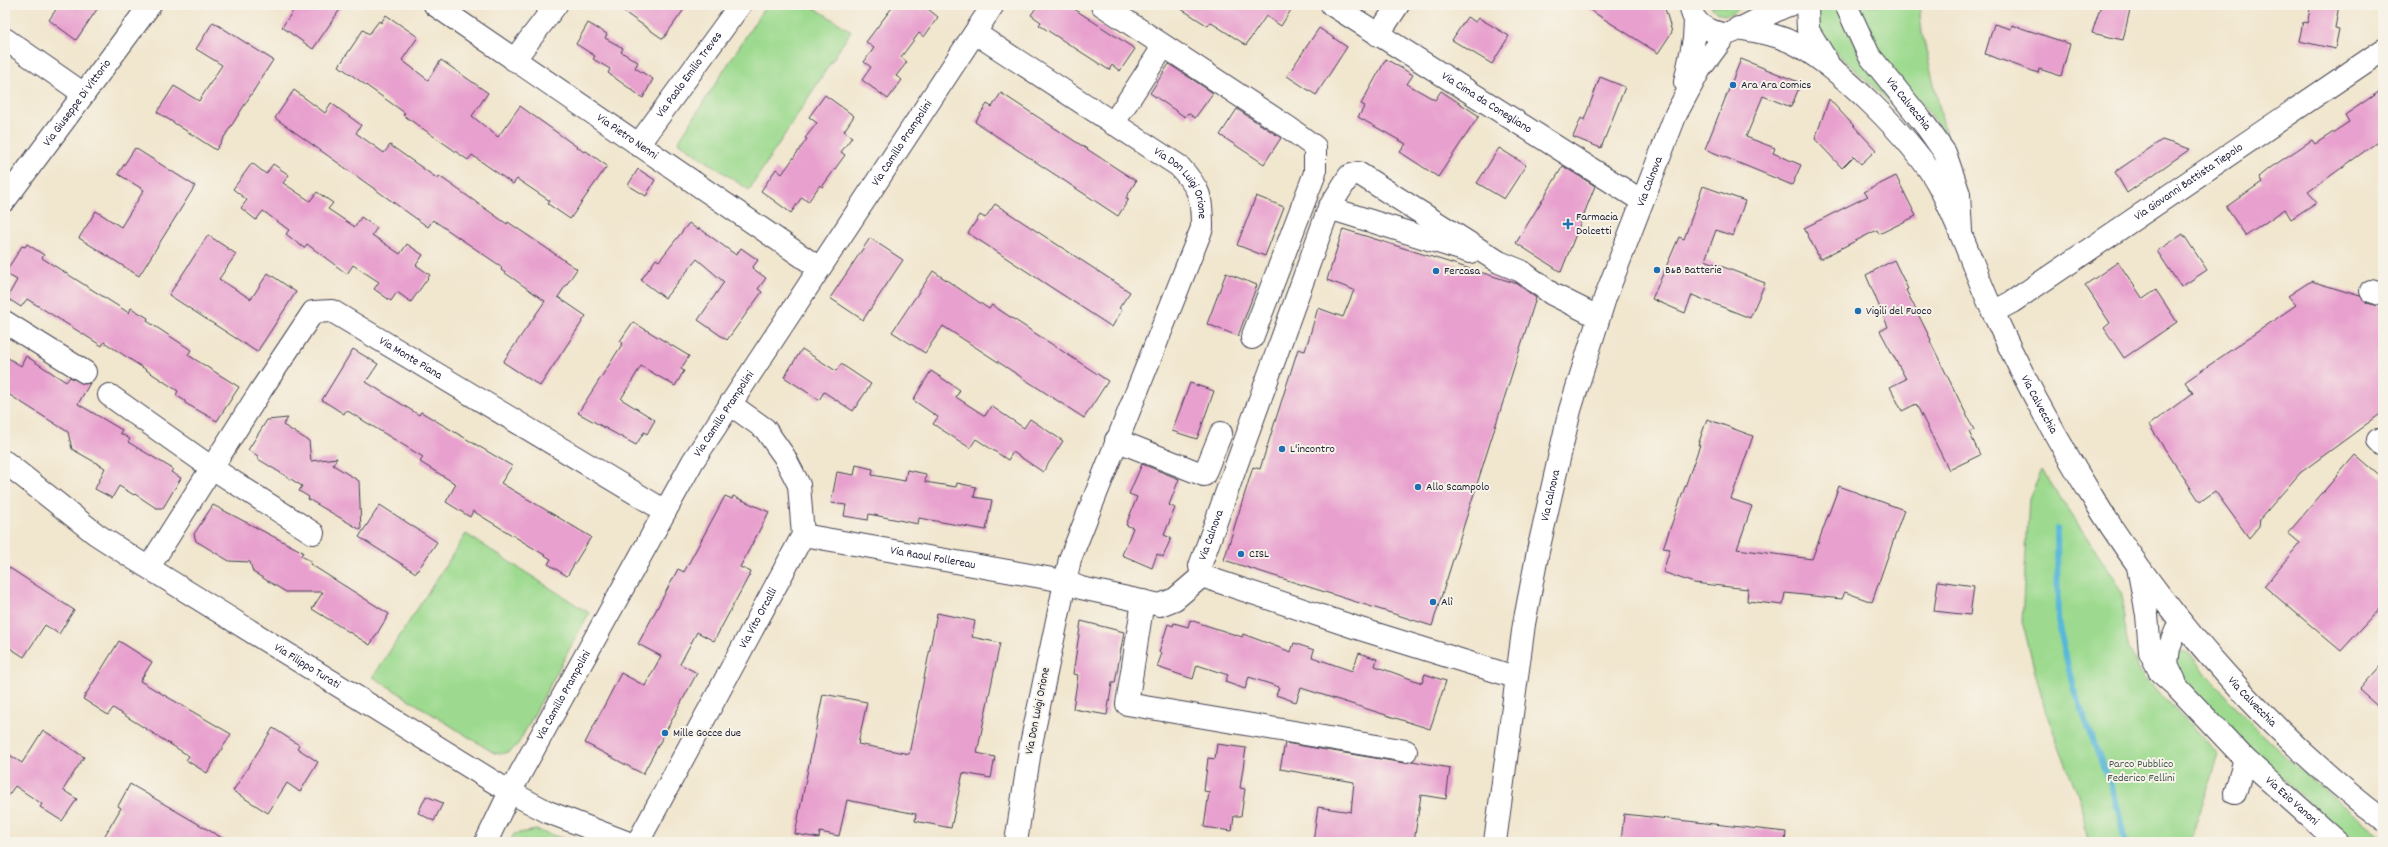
<svg xmlns="http://www.w3.org/2000/svg" width="2388" height="847" font-family="Dekko,sans-serif">
<rect width="100%" height="100%" fill="#f7f3e8"/>
<filter id="ink" filterUnits="userSpaceOnUse"><feTurbulence type="fractalNoise" baseFrequency=".025" numOctaves="2"/><feDisplacementMap in="SourceGraphic" scale="8" xChannelSelector="R" yChannelSelector="G"/><feConvolveMatrix kernelMatrix="1 2 1 2 8 2 1 2 1" color-interpolation-filters="sRGB"/></filter>
<filter id="wash" filterUnits="userSpaceOnUse"><feTurbulence type="fractalNoise" baseFrequency=".012" numOctaves="4" result="noise"/><feDisplacementMap in="SourceGraphic" scale="16" xChannelSelector="R" yChannelSelector="G"/><feGaussianBlur stdDeviation="0.9" result="paint"/><feColorMatrix in="noise" values="0 0 0 0 0 0 0 0 0 0 0 0 0 0 0 0 0 1.4 0 .05"/><feComposite in="paint" operator="in"/></filter>
<g filter="url(#wash)">
<rect width="100%" height="100%" fill="#f1e6ce"/>
<g fill="#9dda8f" stroke="#607e65">
<path d="M766 5H810L851 31 749 190 678 142Z"/>
<path d="M1745 5C1733 13 1721 22 1711 6Z"/>
<path d="M1817 5H1837L1861 58 1898 109 1821 39 1816 28Z"/>
<path d="M1859 5H1919L1922 33 1946 135 1873 44Z"/>
<path d="M2042 470 2123 592V620L2129 650 2141 673 2219 755 2190 842H2088L2080 800 2045 710 2022 621 2029 499Z"/>
<path d="M466 534 589 613 518 744C511 752 505 755 494 753L373 677Z"/>
<path d="M2181 651 2188 653C2206 673 2223 694 2241 713 2285 758 2334 799 2383 838V842H2357L2318 812 2246 744 2178 673 2175 655Z"/>
<path d="M536 830 575 842H510L514 834Z"/>
</g>
<g fill="none" stroke-linecap="round" stroke-linejoin="round">
<path stroke="#59b8d8" stroke-width="6" d="M2057 529 2058 622 2073 687 2116 801 2125 842"/>
</g>
<g id="blocks">
<g fill="#e8a0ce">
<path d="M59 5H100L76 40 49 20Z"/>
<path d="M297 5H343L313 49 282 27Z"/>
<path d="M614 5H687L663 39Z"/>
<path d="M894 5H923L938 17 924 37 919 33 901 57 907 62 896 76 902 80 888 99 862 80 871 67 864 62 874 48 866 42Z"/>
<path d="M1038 5H1068L1135 49 1120 71 1112 65 1109 70 1039 25 1041 22 1031 15Z"/>
<path d="M1175 5H1294L1281 26 1266 16 1246 45 1210 22 1208 26Z"/>
<path d="M1582 5H1664L1672 32 1658 53Z"/>
<path d="M2101 5H2131L2123 40 2092 33Z"/>
<path d="M2311 5H2339L2335 28 2339 29 2335 49 2299 41 2303 22 2307 23Z"/>
<path d="M386 15 418 37 402 60 428 80 441 60 488 93 472 116 498 137 520 106 584 152 586 151 607 166 570 219 548 204 550 201 517 179 513 184 472 155 468 160 403 115 405 113 339 66 363 30 369 34 379 21 381 23Z"/>
<path d="M1467 17 1476 22 1479 18 1509 36 1492 64 1452 40Z"/>
<path d="M213 22 273 60 216 150 157 112 174 86 199 101 222 65 196 49Z"/>
<path d="M588 23 607 34 605 38 623 48 621 52 638 62 635 68 653 79 643 98 608 73 610 69 593 59 595 56 576 44Z"/>
<path d="M1994 24 2011 29 2012 25 2070 44 2061 76 2039 69 2038 73 1985 54Z"/>
<path d="M1319 28 1347 47 1316 95 1287 76Z"/>
<path d="M1386 59 1413 75 1407 84 1435 100 1441 91 1479 116 1438 177 1400 152 1406 144 1358 117 1365 106 1361 104Z"/>
<path d="M1741 59 1801 83 1791 107 1763 96 1746 137 1775 148 1773 153 1801 165 1792 185 1705 149Z"/>
<path d="M1169 64 1213 93 1195 118 1188 113 1185 117 1150 93Z"/>
<path d="M1600 77 1625 87 1601 148 1573 137 1581 118 1584 120Z"/>
<path d="M2383 89V138L2308 192 2317 202 2291 219 2285 209 2246 236 2226 207 2262 182 2259 177 2270 168 2312 140 2315 144 2349 122 2345 115Z"/>
<path d="M294 90 325 113 331 103 361 125 356 133 384 153 390 145 438 179 439 176 507 224 508 222 577 269 558 297 586 316 540 386 503 362 545 301 501 270 502 267 433 220 428 227 275 118Z"/>
<path d="M1001 93 1136 181 1126 198 1129 199 1118 216 975 122 987 104 992 107Z"/>
<path d="M825 95 854 116 844 131 852 137 841 152 845 155 822 187 820 185 808 202 802 197 791 213 761 191 776 169 782 174 807 139 805 138 817 123 809 117Z"/>
<path d="M1829 99 1876 150 1861 164 1854 156 1842 168 1815 139Z"/>
<path d="M1237 109 1281 138 1264 164 1220 135Z"/>
<path d="M2162 140 2190 149 2127 193 2115 172Z"/>
<path d="M135 148 195 186 139 276 79 238 96 211 121 227 144 190 118 174Z"/>
<path d="M1499 148 1526 165 1504 199 1477 183Z"/>
<path d="M252 163 266 174 273 164 289 175 283 183 310 201 317 192 333 203 328 209 355 227 361 217 377 228 372 235 400 254 407 244 423 255 416 265 430 275 411 302 397 292 391 301 374 289 379 282 353 265 347 274 307 244 304 248 286 234 289 230 263 211 256 220 241 208 247 200 233 189Z"/>
<path d="M1563 166 1595 186 1561 272 1516 243Z"/>
<path d="M638 169 655 180 646 196 628 185Z"/>
<path d="M1896 176 1916 216 1879 234 1877 230 1820 259 1804 228 1868 196 1864 192Z"/>
<path d="M1703 186 1745 201 1733 236 1716 230 1705 260 1765 283 1750 318 1692 295 1685 313 1652 299 1679 237 1684 239Z"/>
<path d="M1256 196 1284 207 1265 256 1237 245Z"/>
<path d="M995 204 1130 292 1119 308 1122 310 1112 327 968 233 980 215 985 218Z"/>
<path d="M689 223 698 230 699 228 736 255 741 248 758 260 752 268 766 278 758 289 762 292 727 340 698 320 724 282 697 259 665 298 641 280 656 259 659 261Z"/>
<path d="M1343 229 1518 284 1536 298 1432 626 1224 560 1253 467 1260 469 1298 349 1305 351 1318 308 1343 317 1354 290 1327 280Z"/>
<path d="M2183 234 2207 270 2181 287 2157 251Z"/>
<path d="M208 235 236 254 219 279 251 299 268 273 296 292 257 352 169 295Z"/>
<path d="M870 238 903 260 863 320 830 298Z"/>
<path d="M27 244 44 255 42 258 129 313 131 308 148 318 147 321 191 350 188 355 239 387 217 421 185 403V401L176 395 178 391 104 342 102 346 27 299 21 307 7 298 17 280 5 273 22 246 25 247Z"/>
<path d="M1894 260 1908 289 1906 290 1931 340 1930 341 1974 430 1969 432 1980 455 1949 470 1916 404 1902 411 1890 387 1906 379 1880 331 1888 327 1866 275Z"/>
<path d="M2118 262 2143 299 2156 290 2177 322 2124 358 2104 328 2110 323 2085 285Z"/>
<path d="M933 271 989 309 992 305 1108 381 1084 418 943 326 925 353 892 332Z"/>
<path d="M1226 273 1257 285 1238 336 1207 324Z"/>
<path d="M2311 281 2360 296 2367 303 2383 307V412L2300 473 2260 519 2259 526 2249 538 2215 491 2200 502 2149 425 2193 393 2185 382 2296 305 2288 296Z"/>
<path d="M633 322 689 356 681 369 684 371 675 386 641 366 621 399 655 420 647 434 644 432 636 445 578 413 623 343 620 341Z"/>
<path d="M353 349 378 364 366 382 419 415 421 412 512 466 501 483 591 537 567 576 548 564 551 559 473 511 470 517 446 502 456 484 420 462 423 457 346 410 344 414 322 400Z"/>
<path d="M802 349 836 371 841 364 871 384 853 411 824 392 819 400 784 377Z"/>
<path d="M5 356 21 366 26 356 66 382 70 377 84 384 90 383 78 404 122 430 120 433 130 439 128 442 173 469 171 472 181 478 163 508H156L135 494 134 495 119 486 112 498 95 489 105 468 72 449 68 432 5 392Z"/>
<path d="M931 371 960 390 956 397 985 416 991 406 1024 428 1030 419 1063 441 1043 472 1013 452 1008 460 976 439 970 448 933 424 938 417 913 400Z"/>
<path d="M1190 383 1214 391 1197 439 1172 431Z"/>
<path d="M288 418 283 425 309 441 311 461 337 458 333 465 359 481 361 530 308 499 309 497 299 491 302 486 258 459V456L248 450 267 420Z"/>
<path d="M1707 419 1753 436 1731 499 1752 506 1737 549 1812 559 1839 486 1904 510 1872 602 1845 592 1842 599 1785 593 1783 605 1747 601 1748 589 1694 583 1663 572 1670 549 1663 548 1700 445H1698Z"/>
<path d="M2355 455 2383 479V605L2341 651 2264 586 2300 543 2288 533Z"/>
<path d="M1142 464 1179 479 1169 505 1175 508 1164 535 1171 538 1163 557 1157 554 1152 568 1122 555 1133 528 1126 525 1137 497 1129 494Z"/>
<path d="M856 465 873 469 872 475 905 481 907 470 926 474 925 482 956 487 957 483 976 487 974 497 992 500 986 530 919 518 918 524 869 514 868 520 844 516 846 505 831 503 837 472 854 475Z"/>
<path d="M725 496 732 499 733 496 769 512 740 567 751 572 714 641 697 632 680 664 697 673 643 774 585 743 621 673 645 686 661 656 638 644 678 569 684 572Z"/>
<path d="M213 505 303 552 301 556 311 561 310 564 389 614 370 645 312 609 323 592H286L253 572 250 562 229 561 196 541 194 534Z"/>
<path d="M380 505 437 542 416 573 359 537Z"/>
<path d="M5 565 74 610 59 634 45 625 24 657 5 645Z"/>
<path d="M1938 581 1974 586 1970 615 1934 611Z"/>
<path d="M937 613 975 621 972 637 1000 643 977 753 995 757 991 778 963 773 951 828 915 821 916 814 847 800 839 836 820 832 819 838 795 834 823 694 867 702 858 744 909 754Z"/>
<path d="M1190 620 1242 637 1243 634 1291 652 1294 643 1314 650 1312 657 1352 671 1359 653 1377 659 1375 666 1422 683 1425 674 1446 681 1430 729 1301 688 1296 702 1276 695 1279 687 1249 677 1245 689 1225 682 1228 675 1197 665 1193 679 1157 667 1162 653 1159 652 1168 624 1173 626 1174 623 1188 627Z"/>
<path d="M1081 621 1124 632 1115 683H1112L1107 715 1073 709 1078 675 1073 674Z"/>
<path d="M119 641 152 662 140 681 231 734 207 773 186 760 189 756 113 708 108 715 83 699Z"/>
<path d="M2383 663V711L2359 690Z"/>
<path d="M273 728 299 745 297 748 318 762 300 792 287 783 268 813 233 791Z"/>
<path d="M43 730 84 757 63 790 77 799 62 821 40 807 42 804 15 786 5 800V752L22 763Z"/>
<path d="M1285 743 1404 763 1412 761 1450 768 1446 799 1421 795 1414 842H1313L1318 807 1351 812 1354 782 1280 769Z"/>
<path d="M1217 744 1246 748 1240 788 1245 789 1241 816H1234L1232 831 1204 827 1209 792 1204 791 1208 758 1215 759Z"/>
<path d="M130 784 229 842H101L121 808 118 806Z"/>
<path d="M426 796 443 803 434 821 418 813Z"/>
<path d="M1624 814 1786 832 1785 842H1621Z"/>
</g>
</g>
</g>
<g filter="url(#ink)">
<use href="#blocks" fill-opacity="0" stroke="#413f51" stroke-width="1"/>
<g fill="none" stroke-linecap="round" stroke-linejoin="round">
<g stroke="#413f51" stroke-width="24">
<g id="minor">
<path id="s1" d="M435 5 819 268"/>
<path d="M1102 5 1289 128 1315 147V173L1252 338"/>
<path id="s2" d="M1332 5 1642 201"/>
<path id="s3" d="M1846 5 1869 55 1926 126 1945 153 1959 194 1961 231"/>
<path id="s4" d="M975 33 1179 166C1200 189 1202 196 1202 228L1070 559 1031 744 1016 842"/>
<path d="M1378 35 1398 5"/>
<path d="M5 39 84 94"/>
<path d="M514 60 556 5"/>
<path d="M1113 124 1163 47"/>
<path id="s5" d="M638 145 740 5"/>
<path id="s6" d="M5 200 150 5"/>
<path d="M1329 208 1470 252"/>
<path d="M2371 291 2383 295"/>
<path id="s7" d="M1993 312 2012 302 2383 50"/>
<path d="M5 322 85 372"/>
<path d="M109 395 212 468 313 533"/>
<path d="M1116 440 1204 475 1221 433"/>
<path d="M2378 440 2383 445"/>
<path id="s8" d="M5 462 96 534 136 560 510 792 548 812 626 842"/>
<path id="s9" d="M803 535 1064 581 1081 588 1160 605 1175 599 1202 576"/>
<path id="s10" d="M149 567 261 390 313 312 332 311 665 511"/>
<path id="s11" d="M2138 567 2147 615 2150 652 2160 672 2178 688 2245 759 2338 842"/>
<path d="M1143 601 1127 704 1406 751"/>
<path id="s12" d="M1515 677 1357 628 1202 576 1200 566 1329 208 1349 176 1358 173 1499 262 1521 271 1552 294 1598 317"/>
<path d="M2175 681 2167 664 2169 648 2180 621"/>
<path d="M2235 793 2245 759"/>
<path id="s13" d="M486 842 510 792 693 461 993 5"/>
<path id="s14" d="M638 842 803 535 799 485 784 456 765 429 730 404"/>
</g>
</g>
<g stroke="#413f51" stroke-width="24">
<g id="major">
<path d="M1691 5C1691 15 1695 20 1702 26 1709 30 1717 34 1726 34 1733 34 1776 9 1789 5"/>
<path d="M1807 5 1808 30 1827 61"/>
<path id="s15" d="M1738 28C1755 31 1774 34 1789 41 1833 60 1917 143 1939 186 1960 226 1974 270 1993 312 2023 378 2059 444 2098 506 2170 621 2275 738 2383 820"/>
<path d="M1685 82 1694 39 1695 20"/>
<path id="s16" d="M1495 842 1524 624 1538 551 1570 410 1605 298 1676 114 1700 69 1726 34"/>
</g>
</g>
<use href="#minor" stroke="#fff" stroke-width="22"/>
<use href="#major" stroke="#fff" stroke-width="22"/>
</g>
</g>
<g fill="#1f6fb2" stroke="#f7f3e8" stroke-width="1.5">
<circle cx="1733" cy="85" r="4"/>
<path d="M1566 218h4v4h4v4h-4v4h-4v-4h-4v-4h4z"/>
<circle cx="1657" cy="270" r="4"/>
<circle cx="1436" cy="271" r="4"/>
<circle cx="1858" cy="311" r="4"/>
<circle cx="1282" cy="449" r="4"/>
<circle cx="1418" cy="487" r="4"/>
<circle cx="1241" cy="554" r="4"/>
<circle cx="1433" cy="602" r="4"/>
<circle cx="665" cy="733" r="4"/>
</g>
<g text-anchor="middle" dominant-baseline="central" stroke-width="4" stroke-linejoin="round" paint-order="stroke">
<g font-size="12" fill="#22223b" stroke="#f7f3e8">
<text stroke="none"><textPath href="#s5" startOffset="87">Via Paolo Emilio Treves</textPath></text>
<text stroke="none"><textPath href="#s6" startOffset="121">Via Giuseppe Di Vittorio</textPath></text>
<text stroke="none"><textPath href="#s2" startOffset="183">Via Cima da Conegliano</textPath></text>
<text stroke="none"><textPath href="#s3" startOffset="118">Via Calvecchia</textPath></text>
<text stroke="none"><textPath href="#s1" startOffset="233">Via Pietro Nenni</textPath></text>
<text stroke="none"><textPath href="#s13" startOffset="814">Via Camillo Prampolini</textPath></text>
<text stroke="none"><textPath href="#s16" startOffset="681">Via Calnova</textPath></text>
<text stroke="none"><textPath href="#s7" startOffset="235">Via Giovanni Battista Tiepolo</textPath></text>
<text stroke="none"><textPath href="#s4" startOffset="259">Via Don Luigi Orione</textPath></text>
<text stroke="none"><textPath href="#s10" startOffset="414">Via Monte Piana</textPath></text>
<text stroke="none"><textPath href="#s15" startOffset="504">Via Calvecchia</textPath></text>
<text stroke="none"><textPath href="#s13" startOffset="490">Via Camillo Prampolini</textPath></text>
<text stroke="none"><textPath href="#s16" startOffset="351">Via Calnova</textPath></text>
<text stroke="none"><textPath href="#s12" startOffset="372">Via Calnova</textPath></text>
<text stroke="none"><textPath href="#s9" startOffset="132">Via Raoul Follereau</textPath></text>
<text stroke="none"><textPath href="#s14" startOffset="254">Via Vito Orcalli</textPath></text>
<text stroke="none"><textPath href="#s8" startOffset="365">Via Filippo Turati</textPath></text>
<text stroke="none"><textPath href="#s13" startOffset="166">Via Camillo Prampolini</textPath></text>
<text stroke="none"><textPath href="#s15" startOffset="871">Via Calvecchia</textPath></text>
<text transform="translate(1038 711) rotate(-79)">Via Don Luigi Orione</text>
<text stroke="none"><textPath href="#s11" startOffset="293">Via Ezio Vanoni</textPath></text>
</g>
<g font-size="12" fill="#22223b" stroke="#f7f3e8" text-anchor="start">
<text x="1741" y="85">Ara Ara Comics</text>
<text x="1576" y="217">Farmacia<tspan x="1576" dy="14">Dolcetti</tspan></text>
<text x="1665" y="270">B&amp;B Batterie</text>
<text x="1444" y="271">Fercasa</text>
<text x="1866" y="311">Vigili del Fuoco</text>
<text x="1290" y="449">L'incontro</text>
<text x="1426" y="487">Allo Scampolo</text>
<text x="1249" y="554">CISL</text>
<text x="1441" y="602">Alì</text>
<text x="673" y="733">Mille Gocce due</text>
</g>
<g font-size="12" fill="#475954" stroke="#f7f3e8">
<text x="2141" y="764">Parco Pubblico<tspan x="2141" dy="14">Federico Fellini</tspan></text>
</g>
</g>
<rect width="2388" height="847" fill="none" stroke="#f7f3e8" stroke-width="20"/>
</svg>
